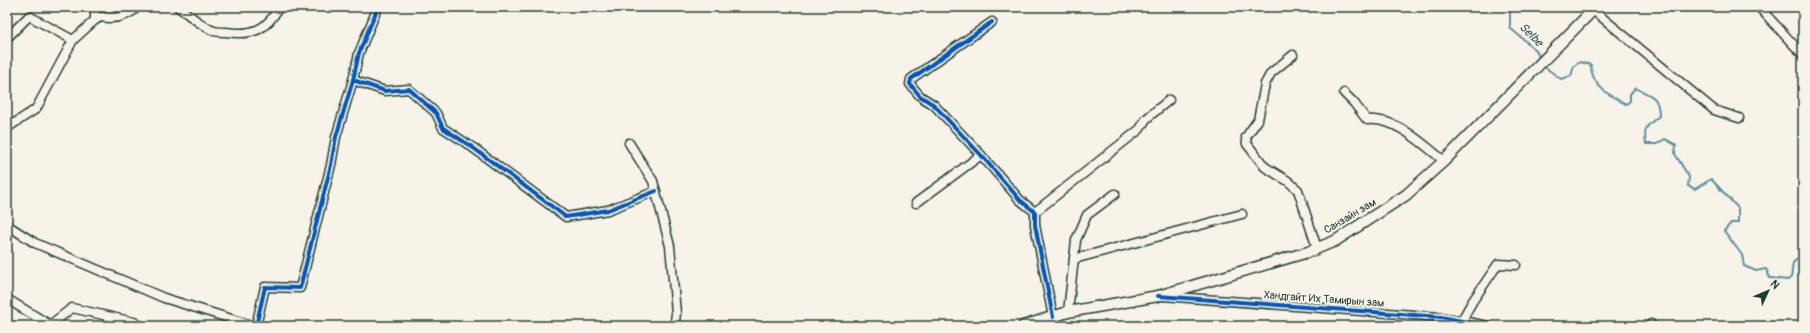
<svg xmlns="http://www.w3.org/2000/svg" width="1810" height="333" font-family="Pangolin,sans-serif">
<rect width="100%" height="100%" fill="#f7f3e8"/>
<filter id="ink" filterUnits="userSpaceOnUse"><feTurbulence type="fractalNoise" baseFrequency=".025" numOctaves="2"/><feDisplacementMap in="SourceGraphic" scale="8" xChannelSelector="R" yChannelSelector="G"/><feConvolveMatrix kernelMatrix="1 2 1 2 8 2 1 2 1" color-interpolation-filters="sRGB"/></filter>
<g filter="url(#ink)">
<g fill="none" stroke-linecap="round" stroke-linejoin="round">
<g stroke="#5f8fa1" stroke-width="2">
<path d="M1510 7V28L1536 50 1540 59"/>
<path d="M1542 65 1561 79 1571 76 1574 66 1580 62 1591 65C1591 86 1610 96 1626 104L1630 101V94L1635 88C1652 96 1659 96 1659 116 1647 126 1643 127 1646 144H1657L1665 139 1676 145 1675 154 1689 177 1688 186 1695 189 1711 179 1738 208V223H1731L1724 231 1742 255 1744 266 1756 271 1766 269 1770 278 1787 280 1791 278 1793 263 1799 257H1803"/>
</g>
<g stroke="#1f3d34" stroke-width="11">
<g id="minor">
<path d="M178 7C188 14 203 27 214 31 218 32 223 32 226 32 252 36 267 30 279 7"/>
<path d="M378 7 359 53 353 80 385 91 409 89 436 113 443 128 472 147 566 217 608 210 656 191"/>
<path d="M1759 7 1803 55"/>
<path d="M1593 10 1714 110 1739 118"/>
<path d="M95 20V7"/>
<path d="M992 22 911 79 910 84 920 96 934 105 981 155 1020 200 1035 212V225L1053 317"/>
<path d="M7 38 29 16 73 40"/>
<path d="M1293 55 1271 73 1265 84 1258 120 1246 137 1247 144 1265 167 1288 181 1298 190 1317 248"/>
<path d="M1344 93 1354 103 1367 120C1396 117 1423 144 1444 161"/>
<path d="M7 128 36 109 73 40 95 20 101 17C116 20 127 17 138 7"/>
<path d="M629 143 653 181 670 246 676 313 675 322 673 326"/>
<path d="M916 203 981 155"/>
<path d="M1035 212 1140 129 1146 119 1169 100"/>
<path d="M7 225 35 243 164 298 254 326"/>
<path d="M1074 259 1242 214"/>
<path d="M1163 296 1441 317 1488 326"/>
<path d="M7 299 50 325 72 308 134 322 141 326"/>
<path d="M1068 312 1076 240 1087 215 1115 194"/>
<path d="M1462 320 1472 302 1498 264 1516 265"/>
<path d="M256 326 265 287 300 288 331 165 336 137 353 80"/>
<path d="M1650 326 1651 324"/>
</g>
</g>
<g stroke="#1f3d34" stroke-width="13">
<path id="major" d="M1023 326 1068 312 1158 296 1308 252 1335 241 1406 195 1444 161 1596 7"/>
</g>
<use href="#minor" stroke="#f7f3e8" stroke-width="8"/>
<use href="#major" stroke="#f7f3e8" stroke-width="10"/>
<g stroke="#f7f3e8" stroke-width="6">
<g id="cycleway">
<path d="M378 7 359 53 353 80 385 91 409 89 436 113 443 128 472 147 566 217 608 210 656 191"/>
<path d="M992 22 911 79 910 84 920 96 934 105 981 155 1020 200 1035 212V225L1053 317"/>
<path d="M1158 296 1441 317 1488 326"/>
<path d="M256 326 265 287 300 288 331 165 336 137 353 80"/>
</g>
</g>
<use href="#cycleway" stroke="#0057b8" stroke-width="4"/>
</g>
</g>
<g text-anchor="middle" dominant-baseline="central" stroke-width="4" stroke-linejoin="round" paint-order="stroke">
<g font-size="11" fill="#1f3d34" stroke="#f7f3e8">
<text transform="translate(1350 216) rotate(-31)">Санзайн зам</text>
<text transform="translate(1324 299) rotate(4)">Хандгайт Их Тамирын зам</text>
</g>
<g font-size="12" font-style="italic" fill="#345858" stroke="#f7f3e8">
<text transform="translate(1531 35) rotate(45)">Selbe</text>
</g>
</g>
<rect width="1810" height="333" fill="none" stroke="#f7f3e8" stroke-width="24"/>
<rect x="12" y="12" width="1786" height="309" fill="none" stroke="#1f3d34" stroke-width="1.5" filter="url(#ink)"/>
<g transform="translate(1768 291) rotate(46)" stroke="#f7f3e8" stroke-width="3" paint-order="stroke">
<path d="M0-3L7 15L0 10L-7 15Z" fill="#1f3d34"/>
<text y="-6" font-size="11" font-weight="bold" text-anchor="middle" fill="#1f3d34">N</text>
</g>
</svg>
